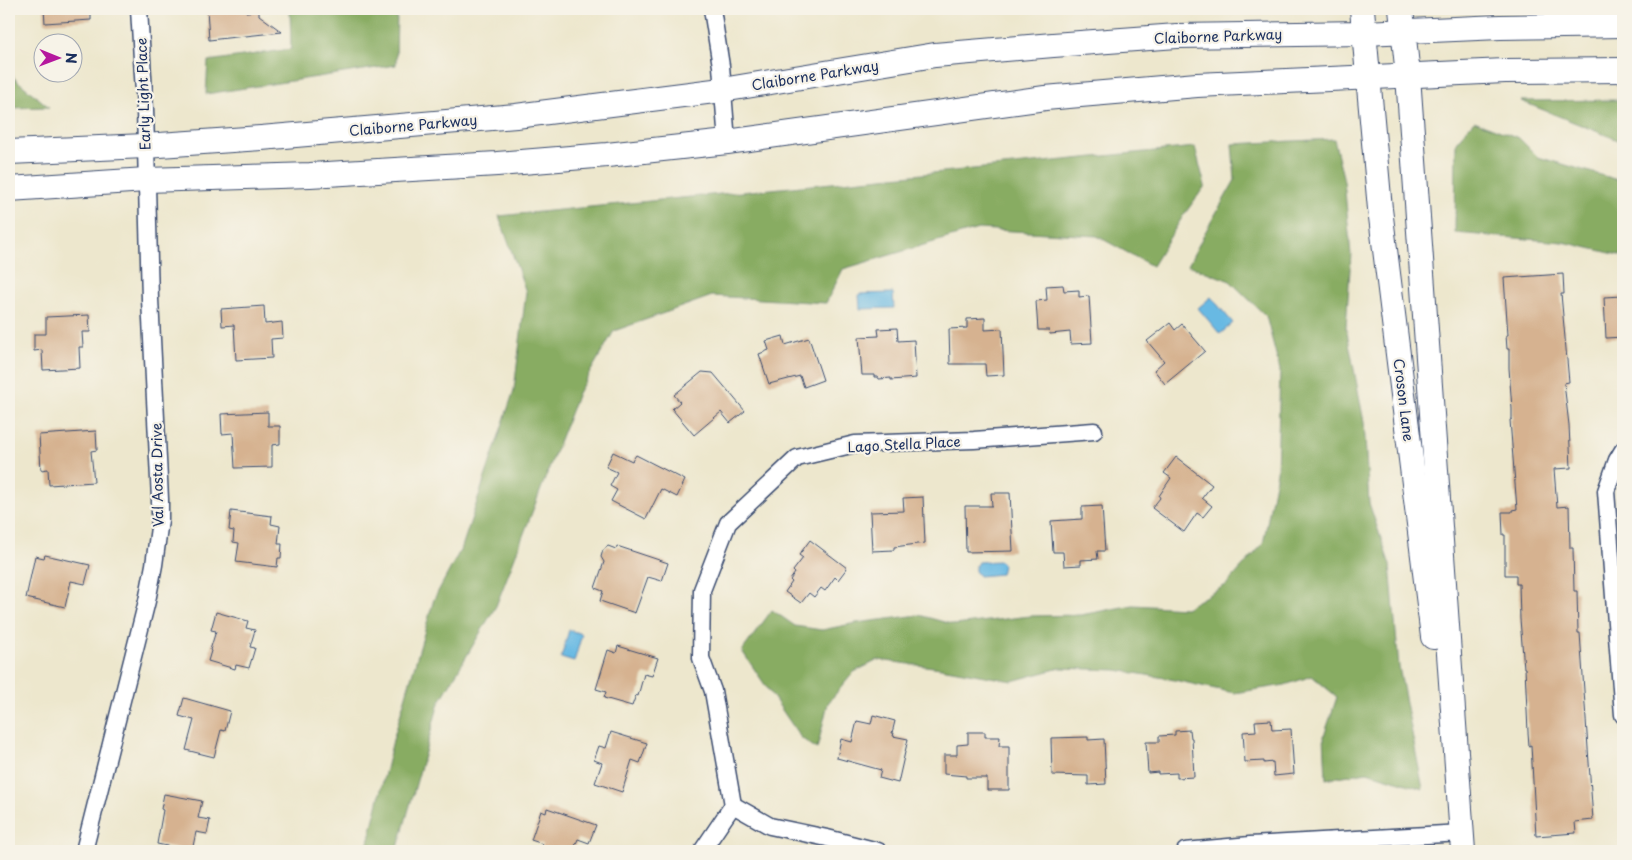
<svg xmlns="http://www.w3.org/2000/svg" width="1632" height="860" font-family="'Playpen Sans',sans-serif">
<rect width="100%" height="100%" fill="#f7f3e8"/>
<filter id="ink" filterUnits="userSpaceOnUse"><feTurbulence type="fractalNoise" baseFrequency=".02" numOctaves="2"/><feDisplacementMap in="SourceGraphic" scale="10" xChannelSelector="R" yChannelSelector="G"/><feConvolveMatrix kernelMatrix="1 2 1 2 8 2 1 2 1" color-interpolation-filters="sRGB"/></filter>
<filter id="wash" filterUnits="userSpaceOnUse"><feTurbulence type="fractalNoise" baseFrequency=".0096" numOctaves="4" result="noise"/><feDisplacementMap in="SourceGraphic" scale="20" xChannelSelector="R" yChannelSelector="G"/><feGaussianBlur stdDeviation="1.12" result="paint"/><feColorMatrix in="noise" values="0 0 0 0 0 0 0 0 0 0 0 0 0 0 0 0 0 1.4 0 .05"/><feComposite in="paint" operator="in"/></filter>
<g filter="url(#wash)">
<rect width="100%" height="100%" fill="#ede7cd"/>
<g fill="#88ac62" stroke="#526e60">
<path d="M290 9H397L396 65 206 94 208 61 291 49Z"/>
<path d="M9 63 14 78 49 107 9 108Z"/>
<path d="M1623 100V142L1521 101Z"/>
<path d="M1474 121 1519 138 1538 157 1618 180 1623 184V256L1563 242 1455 233 1456 142Z"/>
<path d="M1334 139 1344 181 1351 255 1346 327 1364 422 1369 503 1390 565 1399 667 1423 789 1367 772 1326 779 1324 736 1337 697 1312 676 1285 685 1234 693 1165 678 1116 670 1060 668 1012 681 941 668 878 660 854 672 828 703 817 749 801 738 742 651 772 610 795 626 822 630 856 623 919 615 955 625 1030 616 1081 615 1133 605 1185 608 1226 585 1263 544 1277 472 1280 370 1266 316 1230 281 1188 265 1208 227 1235 180 1232 144Z"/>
<path d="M1195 147 1205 186 1183 216 1152 266 1097 236 978 229 843 269 826 303 712 296 614 331 578 393 496 606 439 703 397 851H366L393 740 434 599 462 547 514 390 526 292 499 216Z"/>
</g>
<g fill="#67b9e3" stroke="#4174a0">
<path d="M893 293 894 308 860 309 859 294Z"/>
<path d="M1211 297 1233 323 1220 334 1198 308Z"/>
<path d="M1000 561 1003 565 1001 574 979 576 975 571V567L978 562Z"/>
<path d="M569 630 582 634 574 662 561 658Z"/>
</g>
<g id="blocks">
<g fill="#d6b290">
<path d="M44 9H91V20L45 23Z"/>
<path d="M207 9H246V12L259 11V15L282 32 209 40Z"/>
<path d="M1563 274 1564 294H1561L1569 382 1564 383 1569 425 1571 468 1554 469 1557 507 1569 506 1570 548H1573L1574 591H1577L1578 633H1580L1593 820 1575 822 1576 833 1536 836 1531 745 1529 746 1528 732 1525 668H1524L1520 619 1519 584H1516V575H1505V535H1503L1502 512H1512V510L1517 509 1510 420 1512 419V409L1509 368V349H1507L1506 335H1508L1504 278Z"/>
<path d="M1063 285 1064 291 1079 290V297L1089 296 1092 343 1071 344 1070 332 1050 334 1049 330H1038L1036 301 1047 300 1046 286Z"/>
<path d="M1623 296V337L1606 338 1604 297Z"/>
<path d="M264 306 265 324 282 322 283 338 271 339 272 358 236 360 234 325 222 326 221 309Z"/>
<path d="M89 315 90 332H82L83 347H79L80 368 43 370 42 350 34 351V334H46V317Z"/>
<path d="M985 318V330L1002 329 1004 375 986 376 985 364H950L949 329 967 328V319Z"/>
<path d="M1170 323 1175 330 1182 324 1205 351 1165 384 1154 370 1164 361 1147 341Z"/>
<path d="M897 328 898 341 914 340 916 378 891 380V378L879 379 878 377H874V375H862L859 337 879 336 878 329Z"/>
<path d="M783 336 785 345 809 338 823 380 804 387 800 376 769 384 759 354 769 350 766 341Z"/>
<path d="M702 372 713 373 745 411 730 423 721 412 694 435 672 409 680 402 674 395Z"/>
<path d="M268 412V426H280V444L272 445V467L235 468 233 433 222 434 221 414Z"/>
<path d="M96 431 97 450 91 451 94 482 49 485 48 469 41 470 39 435Z"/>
<path d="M613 452 632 461 636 455 685 480 677 497 661 489 646 519 611 501 617 490 610 486 617 472 606 467Z"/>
<path d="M1176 457 1212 485 1202 498 1212 506 1203 517 1197 513 1184 532 1152 508 1160 498 1159 496 1171 478 1164 473Z"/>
<path d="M991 493H1010L1013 551 966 552 965 506H992Z"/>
<path d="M923 497 925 543 894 547V550L872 551 870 512 904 511 903 498Z"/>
<path d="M1102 506 1105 551H1097L1098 559 1081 560V565L1064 566 1063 552H1053L1051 521 1082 519V507Z"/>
<path d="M231 511 272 516 271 524 280 526 278 544H282L281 558H278L277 567 236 562 239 543 233 542 234 531 229 530Z"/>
<path d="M810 540 847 568 838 580 835 577 825 591 821 588 814 597 809 593 801 603 785 592 792 582 790 580 795 573 793 571 803 558 799 555Z"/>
<path d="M608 546 616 549 617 546 668 563 662 581 648 577 635 613 600 601 603 591 595 588 604 562 601 557 603 550Z"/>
<path d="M45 555 90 565 85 584 71 581 65 607 26 598 35 556 44 558Z"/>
<path d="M216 612 248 621 246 628 255 630 250 647 255 648 249 668 236 665 235 669 208 661 211 651 210 650 216 631 211 630Z"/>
<path d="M618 646 658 658 652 676 644 674 638 696 636 695 632 706 604 698 606 692 596 689 608 650 616 653Z"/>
<path d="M184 698 230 711 225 731 221 730 214 757 186 750 194 720 179 716Z"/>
<path d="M873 715 895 721 892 733H894L893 736 908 739 898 783 879 778 881 770 837 758 841 739 852 742 857 721 871 724Z"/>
<path d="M1271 720 1272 730 1291 729 1294 774 1274 776 1273 762 1264 763V761L1245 762 1243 732 1256 731 1255 721Z"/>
<path d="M1190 730 1191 738H1192L1194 777 1177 778V773L1158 774V772L1148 773 1146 742H1159V736L1175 735V731Z"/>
<path d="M611 732 647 743 640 763 632 760 622 792 595 783 602 763 594 760 599 746 606 748Z"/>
<path d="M968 732H985V737H1000L999 746H1009V790H987V778H966V776L944 774V755H957V745L968 744Z"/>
<path d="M1088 737V740L1104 739 1106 784 1088 785V776L1052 775 1051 738Z"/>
<path d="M164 794 202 801 198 818 210 820 207 834 196 832 192 851 157 844 163 810 161 809Z"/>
<path d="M547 808 596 825 589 843 578 839 573 851H540L543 844 531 840 541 811 546 813Z"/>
</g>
</g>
</g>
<g filter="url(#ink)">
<use href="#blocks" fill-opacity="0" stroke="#3a4b6f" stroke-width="1"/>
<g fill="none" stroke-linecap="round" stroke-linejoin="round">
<g stroke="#3a4b6f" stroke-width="19">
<g id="minor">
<path d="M712 9 721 66 727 142"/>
<path d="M1623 450 1617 460 1606 491 1623 715"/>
<path d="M733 805 770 826 827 838 878 851"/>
<path d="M84 851 147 601 154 565 160 520V499L150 299 145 109 139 9"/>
<path d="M702 851 733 805 713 691 701 658 702 590 728 523 797 458 855 444 974 440 1094 431"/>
<path d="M1185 851 1250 845 1462 833"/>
</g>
</g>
<g stroke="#3a4b6f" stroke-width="26">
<g id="secondary">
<path d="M1362 9 1380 209 1433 637"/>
<path d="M1401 9 1408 76 1463 851"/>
<path d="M9 152 145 146 261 138 516 116 722 90 935 55 1053 45 1177 36 1364 33 1500 27 1623 25"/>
<path d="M9 189 146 180 310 175 497 164 607 155 727 142 1045 98 1197 85 1505 71 1623 70"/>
</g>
</g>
<use href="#minor" stroke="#fff" stroke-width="16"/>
<use href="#secondary" stroke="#fff" stroke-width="24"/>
</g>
</g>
<g text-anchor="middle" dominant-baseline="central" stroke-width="4.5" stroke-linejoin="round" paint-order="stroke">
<g font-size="14" fill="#1b2f5e" stroke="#f7f3e8">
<text transform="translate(1218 36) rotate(-2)">Claiborne Parkway</text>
<text transform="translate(815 75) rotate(-9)">Claiborne Parkway</text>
<text transform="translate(143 94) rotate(-92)">Early Light Place</text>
<text transform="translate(413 125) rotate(-5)">Claiborne Parkway</text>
<text transform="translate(1404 400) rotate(83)">Croson Lane</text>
<text transform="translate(904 444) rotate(-3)">Lago Stella Place</text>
<text transform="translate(157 475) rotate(-91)">Val Aosta Drive</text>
</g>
</g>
<rect width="1632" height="860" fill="none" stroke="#f7f3e8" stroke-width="30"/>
<g transform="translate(58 58) rotate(91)"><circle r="24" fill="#f7f3e8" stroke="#9fa5b1"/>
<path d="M0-4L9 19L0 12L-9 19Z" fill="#b5179e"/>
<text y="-8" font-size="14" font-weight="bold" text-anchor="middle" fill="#1b2f5e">N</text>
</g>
</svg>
